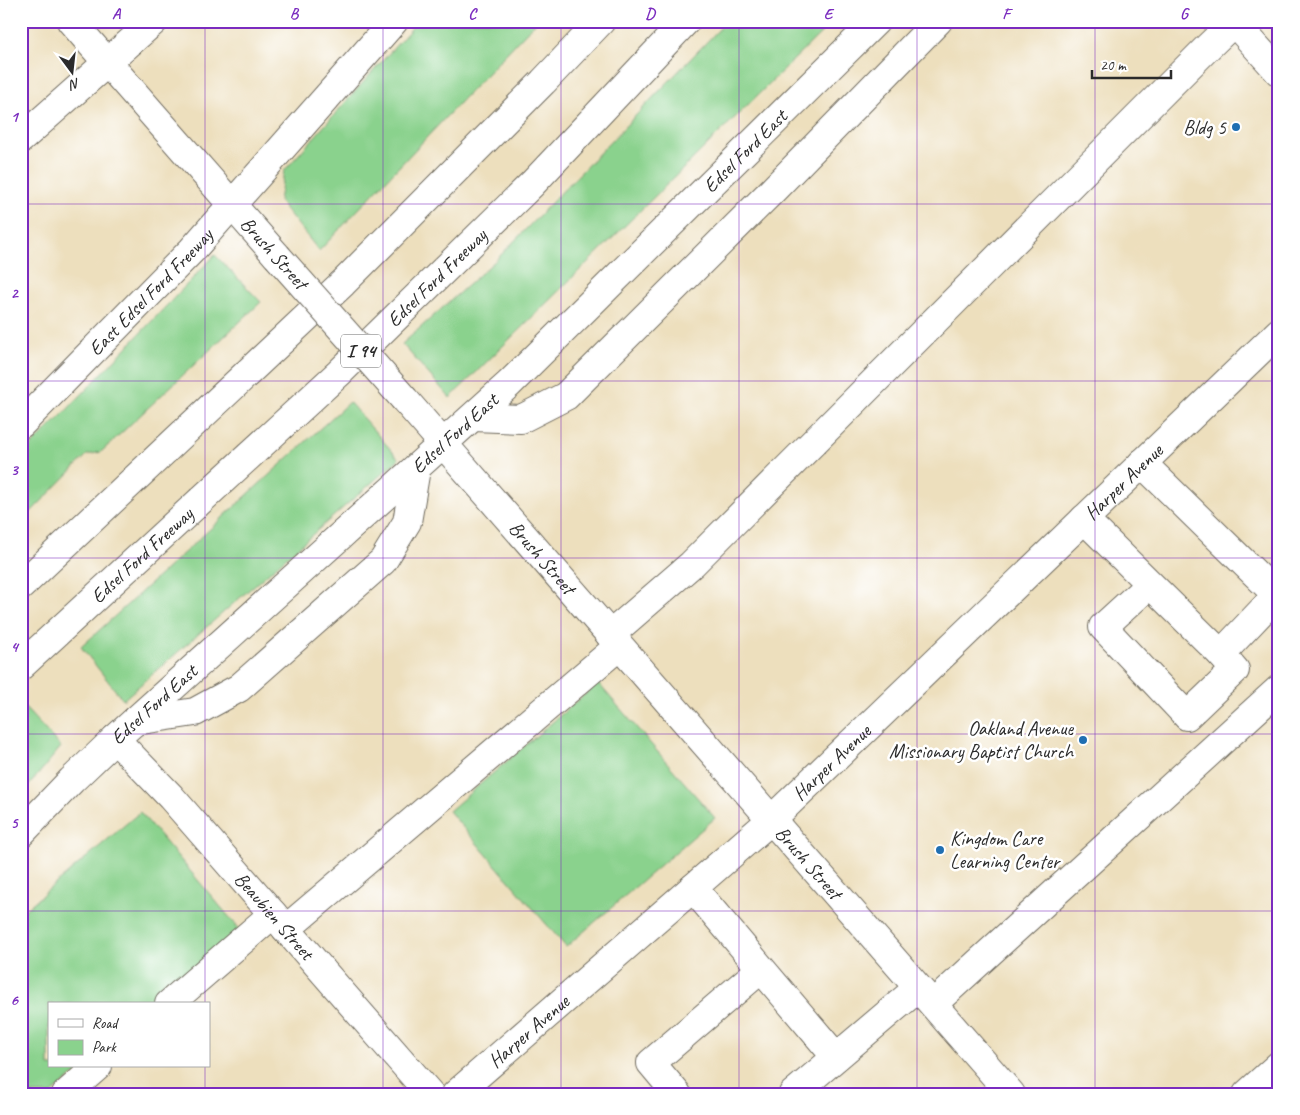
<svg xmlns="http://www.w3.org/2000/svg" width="1300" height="1115" font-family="Caveat,sans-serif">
<rect width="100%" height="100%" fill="#fff"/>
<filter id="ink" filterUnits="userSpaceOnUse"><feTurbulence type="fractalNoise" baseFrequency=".02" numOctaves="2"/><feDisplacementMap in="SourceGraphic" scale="10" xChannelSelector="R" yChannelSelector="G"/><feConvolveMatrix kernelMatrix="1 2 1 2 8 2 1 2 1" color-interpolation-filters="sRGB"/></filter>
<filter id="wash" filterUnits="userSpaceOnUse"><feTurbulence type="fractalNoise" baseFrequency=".0096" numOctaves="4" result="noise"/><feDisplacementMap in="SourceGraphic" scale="20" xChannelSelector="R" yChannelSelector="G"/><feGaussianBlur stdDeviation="1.12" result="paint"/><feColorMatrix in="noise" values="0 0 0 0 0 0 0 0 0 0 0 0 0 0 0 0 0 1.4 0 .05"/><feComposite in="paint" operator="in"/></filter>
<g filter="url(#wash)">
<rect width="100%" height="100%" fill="#eddfbd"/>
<g fill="#8ad28d" stroke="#5a7e5c">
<path d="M418 21H537L319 251 279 201 284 171Z"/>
<path d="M727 21H833L450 398 402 344 496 260Z"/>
<path d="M215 255 261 302 101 452 87 455 21 522V456L63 414Z"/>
<path d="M349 402 399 459 123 700 81 647Z"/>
<path d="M598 683 715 818 566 947 449 811Z"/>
<path d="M25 708 61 747 21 795V712Z"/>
<path d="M140 812 242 932 158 1004H49V1066H85L52 1094H21V913Z"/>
</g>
</g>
<g filter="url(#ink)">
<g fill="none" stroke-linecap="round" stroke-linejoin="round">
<g stroke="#6f6a5e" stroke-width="30">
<g id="minor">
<path d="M71 21 277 256"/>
<path d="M1233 21 1279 72"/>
<path d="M21 139 154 21"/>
<path id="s1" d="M405 400 1011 1094"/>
<path d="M474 417 521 419 566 396 770 193 938 21"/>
<path id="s2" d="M21 424 192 250 394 21"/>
<path d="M1142 463 1277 595 1221 654"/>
<path d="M1084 519 1221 654 1235 670 1187 716 1103 627 1150 584"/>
<path d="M610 635 692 564 1209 46 1235 21"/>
<path d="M135 721 195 712 239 688 383 561 407 522 416 469"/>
<path id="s3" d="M115 739 171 797 430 1094"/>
<path d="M693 888 836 1057"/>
<path d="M286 929 619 646"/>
<path d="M169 1004 273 914"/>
<path d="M933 1004 1279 689"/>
<path d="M66 1094 98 1066"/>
<path id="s4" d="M456 1094 771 820 1279 332"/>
<path d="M677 1094 651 1063 761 969"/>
<path d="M793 1094 918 988"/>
<path d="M1247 1094 1279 1065"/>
</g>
</g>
<g stroke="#6f6a5e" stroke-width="30">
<g id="major">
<path id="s5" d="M21 833 72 780 115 739 509 384 876 21"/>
</g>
</g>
<g stroke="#6f6a5e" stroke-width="30">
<g id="highway">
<path d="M21 586 343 283 543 82 601 21"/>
<path id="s6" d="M21 666 339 373 533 183 686 21"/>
</g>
</g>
<use href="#minor" stroke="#fff" stroke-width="28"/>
<use href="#major" stroke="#fff" stroke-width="28"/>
<use href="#highway" stroke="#fff" stroke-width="28"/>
<g stroke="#6f6a5e" stroke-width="30" stroke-linecap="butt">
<path id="minor-bridge" d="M277 256 405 400"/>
</g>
<use href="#minor-bridge" stroke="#fff" stroke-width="28"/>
</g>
</g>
<path fill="none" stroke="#7b2cbf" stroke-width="1" stroke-opacity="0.55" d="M205 21V1004M383 21V1094M561 21V1094M739 21V1094M917 21V1094M1095 21V1094M21 204H1279M21 381H1279M21 558H1279M21 734H1279M21 911H1279M205 1066V1094"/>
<g fill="#1f6fb2" stroke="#fff" stroke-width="2">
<circle cx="1236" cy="127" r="5"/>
<circle cx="1083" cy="740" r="5"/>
<circle cx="940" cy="850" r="5"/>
</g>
<g text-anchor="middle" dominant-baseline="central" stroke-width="5" stroke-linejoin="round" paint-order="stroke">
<rect fill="#fff" stroke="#6b6b6b" stroke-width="1" x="341" y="334.5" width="40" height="33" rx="4"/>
<g font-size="19" font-weight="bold" fill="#2b2b2b">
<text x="361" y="351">I 94</text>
</g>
<g font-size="20" fill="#2b2b2b" stroke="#fff" text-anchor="end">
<text x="1226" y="127">Bldg 5</text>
<text x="1073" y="728">Oakland Avenue<tspan x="1073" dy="23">Missionary Baptist Church</tspan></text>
<text x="950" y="838" text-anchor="start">Kingdom Care<tspan x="950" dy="23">Learning Center</tspan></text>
</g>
<g font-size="20" fill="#2b2b2b" stroke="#fff">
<text stroke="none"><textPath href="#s5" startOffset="995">Edsel Ford East</textPath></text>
<text transform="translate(274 253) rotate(48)">Brush Street</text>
<text stroke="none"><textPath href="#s6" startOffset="569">Edsel Ford Freeway</textPath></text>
<text stroke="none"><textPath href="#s2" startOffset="185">East Edsel Ford Freeway</textPath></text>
<text stroke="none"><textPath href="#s5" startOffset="590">Edsel Ford East</textPath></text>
<text stroke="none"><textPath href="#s4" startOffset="906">Harper Avenue</textPath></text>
<text stroke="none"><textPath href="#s6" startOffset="164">Edsel Ford Freeway</textPath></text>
<text stroke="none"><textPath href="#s1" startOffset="209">Brush Street</textPath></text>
<text stroke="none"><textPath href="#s5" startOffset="185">Edsel Ford East</textPath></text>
<text stroke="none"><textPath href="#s4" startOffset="501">Harper Avenue</textPath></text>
<text stroke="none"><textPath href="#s1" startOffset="614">Brush Street</textPath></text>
<text stroke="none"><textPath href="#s3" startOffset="238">Beaubien Street</textPath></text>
<text stroke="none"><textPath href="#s4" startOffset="96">Harper Avenue</textPath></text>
</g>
</g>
<rect width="1300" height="1115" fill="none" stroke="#fff" stroke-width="55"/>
<rect x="48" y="1002" width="162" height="65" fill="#ffffff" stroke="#aaaaaa"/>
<rect x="58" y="1019" width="25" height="8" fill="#ffffff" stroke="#aaaaaa"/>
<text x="92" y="1028" font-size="15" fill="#2b2b2b">Road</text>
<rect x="58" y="1040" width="25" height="15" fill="#8ad28d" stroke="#aaaaaa"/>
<text x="92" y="1052" font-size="15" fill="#2b2b2b">Park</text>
<g transform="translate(72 72) rotate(165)" stroke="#ffffff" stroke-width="4" paint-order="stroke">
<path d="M0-4L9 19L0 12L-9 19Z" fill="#2b2b2b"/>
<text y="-8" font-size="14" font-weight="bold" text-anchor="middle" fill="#2b2b2b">N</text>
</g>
<path d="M1092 70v8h79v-8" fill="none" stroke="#2b2b2b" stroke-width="2.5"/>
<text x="1100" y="70" font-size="15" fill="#2b2b2b" stroke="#ffffff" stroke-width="4" paint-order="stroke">20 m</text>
<rect x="28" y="28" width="1244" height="1060" fill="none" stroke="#7b2cbf" stroke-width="2"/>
<g font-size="16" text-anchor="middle" font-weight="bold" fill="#7b2cbf">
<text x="116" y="19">A</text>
<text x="294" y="19">B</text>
<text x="472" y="19">C</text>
<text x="650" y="19">D</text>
<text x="828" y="19">E</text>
<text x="1006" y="19">F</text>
<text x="1184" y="19">G</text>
<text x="14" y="122">1</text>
<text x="14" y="298">2</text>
<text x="14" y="475">3</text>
<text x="14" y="652">4</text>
<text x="14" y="828">5</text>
<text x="14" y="1005">6</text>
</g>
</svg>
